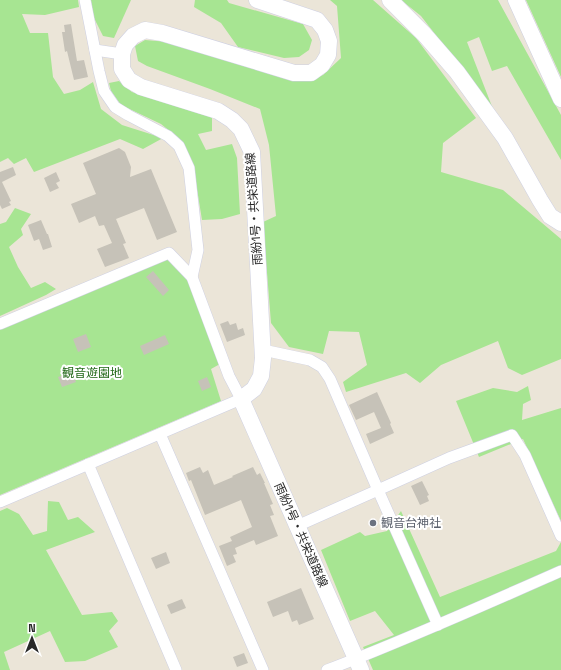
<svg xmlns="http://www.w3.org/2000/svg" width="561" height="670" font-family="'Space Grotesk','Noto Sans JP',sans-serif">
<rect width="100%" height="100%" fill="#ebe5d8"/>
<g fill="#a7e592">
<path d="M0 0H78L79 7 45 15 22 14 30 33H48L53 77 64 94 80 90 93 82 101 109 122 125 163 138 143 149 120 139 34 172 26 158 14 164 8 158 0 162Z"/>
<path d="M91 0H131L114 38 103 36 93 16Z"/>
<path d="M195 0H227L229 3 303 24 312 40 309 50 299 57 284 58 238 47 221 23 194 7Z"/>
<path d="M330 0H373L416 38 476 118 443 143 441 172 503 190 561 239V359L522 375 508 368 498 341 441 365 420 383 406 373 346 392 343 382 367 365 359 332 329 331 323 354 289 347 271 323 263 222 276 216 269 145 260 109 210 89 147 66 138 61 135 46 145 40 169 42 304 81 323 75 341 58 337 6Z"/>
<path d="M401 0H498L561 115V160L507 66 492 71 479 37 467 42 493 109 421 16Z"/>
<path d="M526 0H561V77Z"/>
<path d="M119 81 132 92 212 116V131L198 134 206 150 232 144 237 158 240 214 222 219 202 220 194 171 177 137 161 124 121 105 111 91 109 83Z"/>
<path d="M15 208 31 214 21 229 23 235 9 247 18 267 31 288 45 282 56 289 46 295 0 316V224L6 222Z"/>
<path d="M168 258 189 280 220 364 211 369 221 401 0 495V329Z"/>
<path d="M528 386 531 400 523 404 522 420 561 408V521L523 439 479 457 456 401 493 388 517 392Z"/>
<path d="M48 501 59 502 68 520 78 517 95 532 46 550 82 615 112 612 118 621 109 631 118 647 85 661 65 662 50 631 4 652 10 670H0V511L7 508 19 514 33 535 47 531Z"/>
<path d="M401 511 440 597 556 551 561 542V670H373L363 647 394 635 375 611 350 621 321 550 360 532 365 536 387 531Z"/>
</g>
<g fill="#c6c2b8">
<path d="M71 24 77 61 84 60 88 77 74 80 67 51 65 52 62 32H65L64 25Z"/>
<path d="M119 148 125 152 131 167 130 177 151 169 177 232 157 240 144 208 116 219 126 243 123 244 129 258 105 267 97 249 112 243 104 225 99 226 95 216 79 223 71 204 96 194 83 163Z"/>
<path d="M13 167 16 175 2 182 11 201 9 202 11 205 2 209 0 205V172Z"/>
<path d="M56 172 60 181 56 183 59 188 50 192 44 178Z"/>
<path d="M41 220 47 234H48L52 247 43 250 39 239 34 241 28 225Z"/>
<path d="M153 271 169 290 163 296 146 277Z"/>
<path d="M228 321 230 325 236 323 238 330 243 328 245 335 227 342 220 324Z"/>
<path d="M86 334 91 347 78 352 73 339Z"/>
<path d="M165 335 169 344 144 355 140 346Z"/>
<path d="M72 372 76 382 62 387 58 377Z"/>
<path d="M207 377 211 387 202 391 198 381Z"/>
<path d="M377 392 391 423 390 424 394 433 370 444 366 434 381 428 374 412 356 420 349 405Z"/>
<path d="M200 467 203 473 208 470 214 485 233 477 232 476 253 467 257 475 260 473 265 483H264L273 504 270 505 274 515 270 516 278 536 256 545 254 540 235 548 237 554 233 555 236 562 227 566 219 546 232 541 230 537 252 527 241 500 205 515 191 480 189 481 186 473Z"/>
<path d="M422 481 429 495 427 496 429 501 420 505 411 486Z"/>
<path d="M166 552 170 563 156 569 151 558Z"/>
<path d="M301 588 314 619 299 625 297 620 292 622 288 611 273 617 267 602Z"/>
<path d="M182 599 186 608 171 614 167 605Z"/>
<path d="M244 653 248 663 237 667 233 657Z"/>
</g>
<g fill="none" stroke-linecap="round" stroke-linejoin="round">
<g stroke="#ced0e2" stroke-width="12">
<g id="street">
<path d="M85 0 99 71 104 91 115 107 128 115 168 136 179 146 189 168 198 250 192 277"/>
<path d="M95 50 122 54"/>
<path d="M0 324 169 253 192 277 229 376 241 399 0 502"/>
<path d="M263 350 310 360 322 367 330 379 378 490 297 526"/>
<path d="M160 434 263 670"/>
<path d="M88 464 176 670"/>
<path d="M438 625 378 490 449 458 512 435 525 455 561 536"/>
<path d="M327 670C406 640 484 605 561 571"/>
</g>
</g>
<g stroke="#ced0e2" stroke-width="17">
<g id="secondary">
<path d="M257 0 317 20 325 30 329 41 328 55 322 65 311 73H294L162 33 145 30 133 36 125 45 122 54V69L129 80 141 87 218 111 232 120 241 129 252 152 263 358 261 376 254 389 241 399 361 670"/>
<path d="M390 0 424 34 457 72 505 138 540 200 550 216 561 223"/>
<path d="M516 0 561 99"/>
</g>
</g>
<use href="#street" stroke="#fff" stroke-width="11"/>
<use href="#secondary" stroke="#fff" stroke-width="16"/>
</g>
<circle fill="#6b7280" stroke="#fff" stroke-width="1.5" cx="373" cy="523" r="4"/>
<g text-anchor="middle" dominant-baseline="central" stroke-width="4" stroke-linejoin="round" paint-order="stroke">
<g font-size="12" fill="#282828" stroke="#fff">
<text transform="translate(254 209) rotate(-94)">雨紛1号・共栄道路線</text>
<text transform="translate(301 535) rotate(66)">雨紛1号・共栄道路線</text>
</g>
<g font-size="12" fill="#206716" stroke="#fff">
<text x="92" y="373">観音遊園地</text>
</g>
<g font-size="12" fill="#5b616d" stroke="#fff" text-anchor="start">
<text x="381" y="523">観音台神社</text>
</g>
</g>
<g transform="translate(32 638)" stroke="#ffffff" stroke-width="3" paint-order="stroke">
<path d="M0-3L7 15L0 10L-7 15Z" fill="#282828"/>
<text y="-6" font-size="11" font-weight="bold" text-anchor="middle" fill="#282828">N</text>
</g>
</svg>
